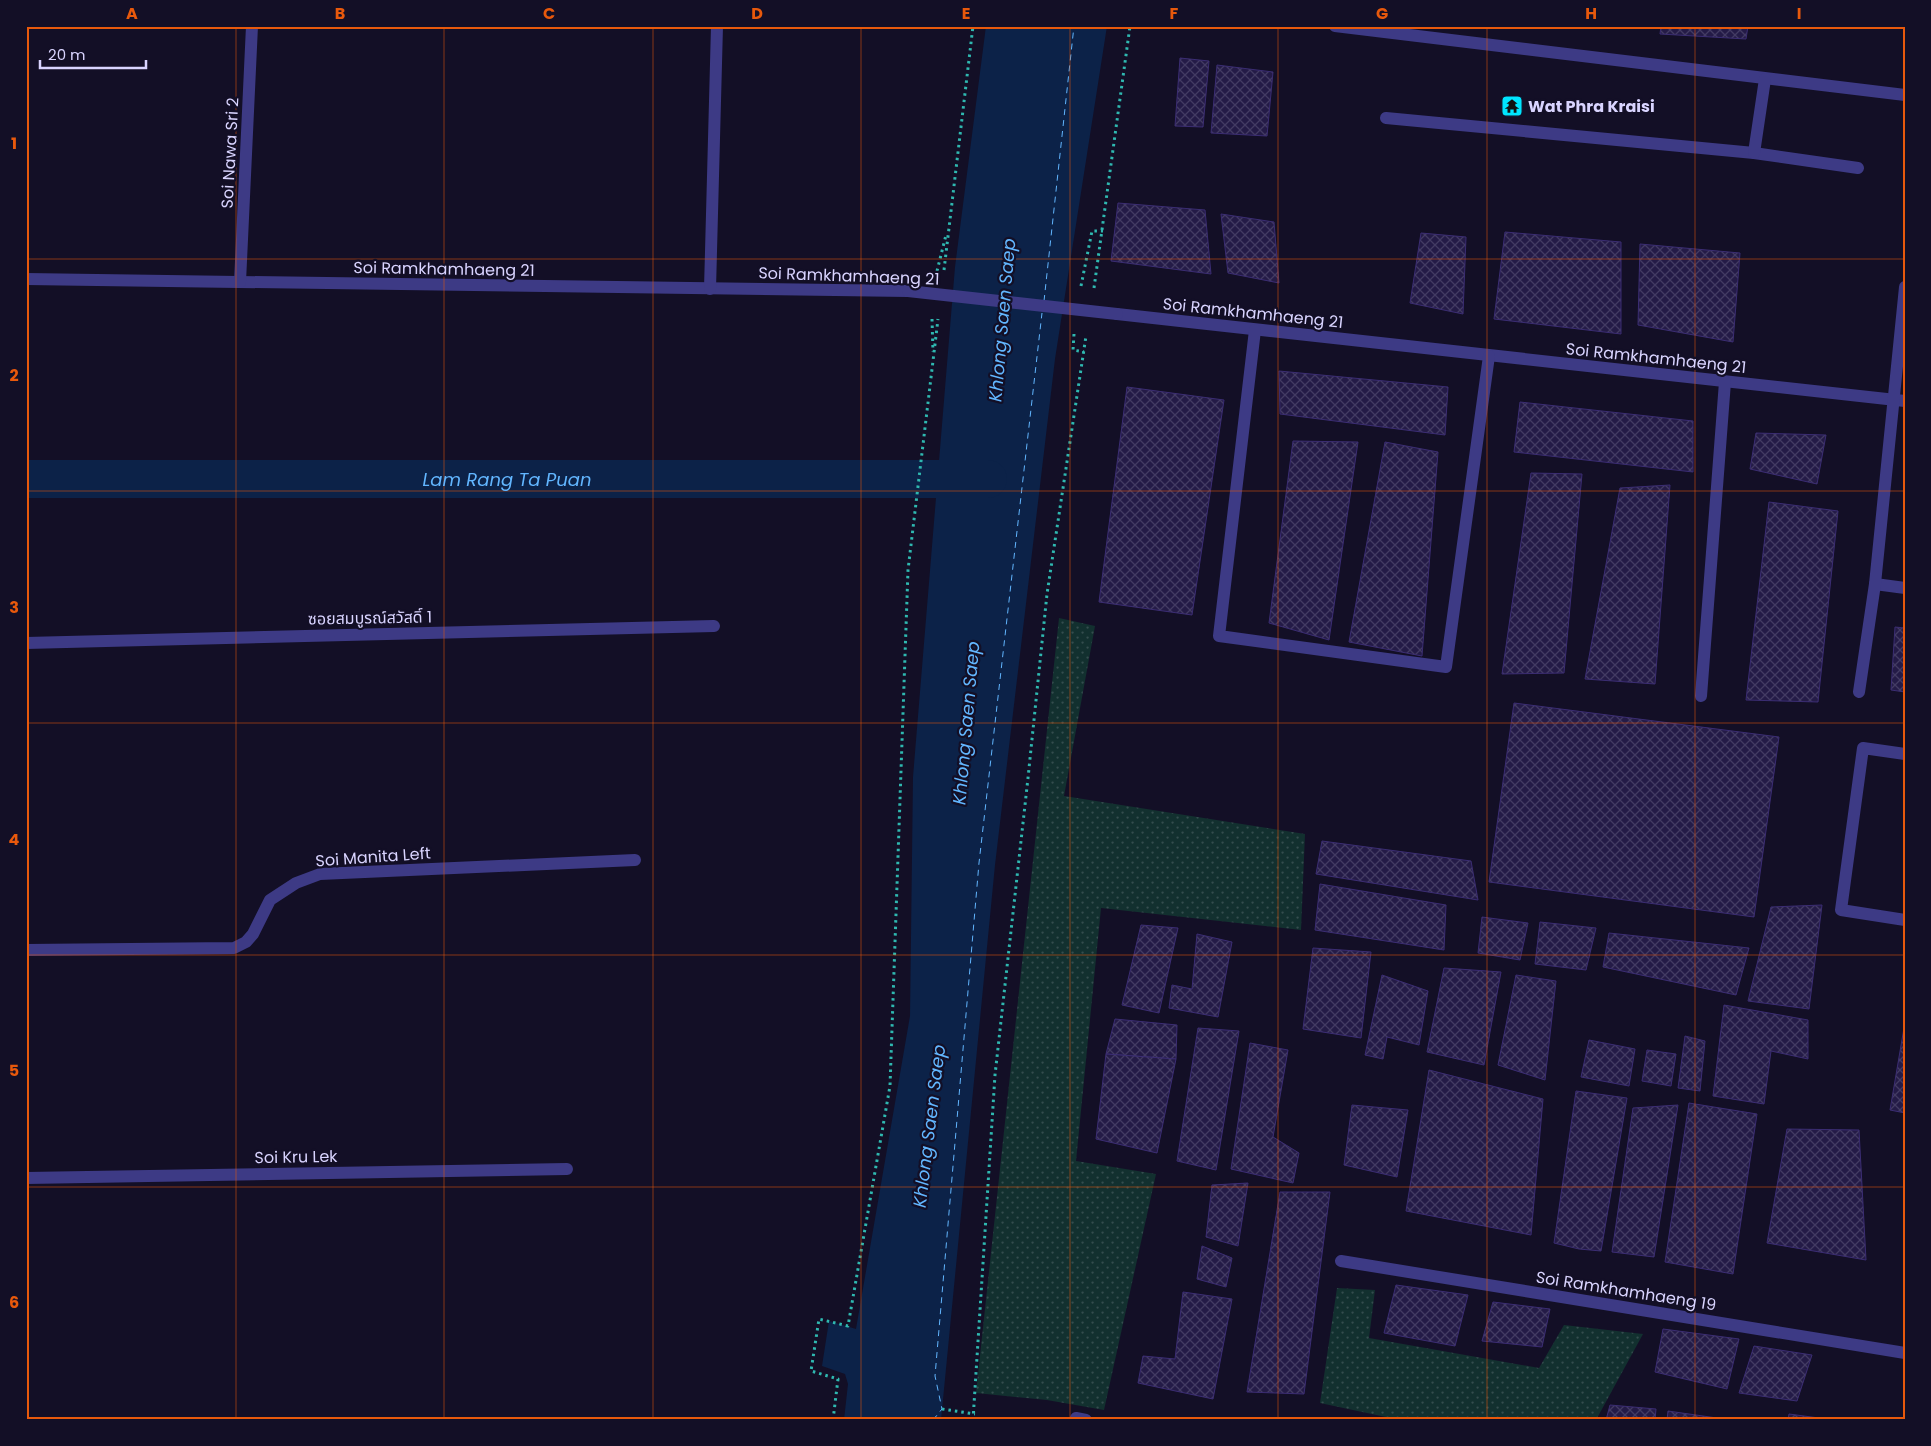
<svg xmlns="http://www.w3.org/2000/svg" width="1931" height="1446" font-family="Poppins,'Noto Sans Thai',sans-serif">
<defs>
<pattern id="green-dots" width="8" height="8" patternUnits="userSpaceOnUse" patternTransform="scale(1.25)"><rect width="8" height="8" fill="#12302f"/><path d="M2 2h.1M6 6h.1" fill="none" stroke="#344d4e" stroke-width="1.8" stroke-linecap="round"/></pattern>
<pattern id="building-cross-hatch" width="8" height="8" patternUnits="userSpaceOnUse" patternTransform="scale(1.25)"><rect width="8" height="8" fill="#241b47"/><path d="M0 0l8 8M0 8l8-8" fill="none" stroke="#433b63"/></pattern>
</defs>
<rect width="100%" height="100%" fill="#130f26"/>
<g fill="url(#green-dots)">
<path d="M1059 618 1095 626 1064 796 1305 834 1301 930 1101 908 1076 1161 1156 1174 1104 1410 1047 1400 976 1393Z"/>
<path d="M1337 1288 1375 1290 1369 1338 1539 1368 1564 1325 1643 1334 1596 1420H1400L1320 1403Z"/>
</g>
<path fill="#0c2248" d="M986 26H1107L1055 359 995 865 941 1420H844L848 1384 845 1374 822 1366 829 1321 856 1329 910 1016 913 777 955 267Z"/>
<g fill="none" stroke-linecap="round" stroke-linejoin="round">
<path stroke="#0c2248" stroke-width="38" id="s1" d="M26 479H988"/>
<g stroke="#62b6ff" stroke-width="1" stroke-dasharray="6 5" stroke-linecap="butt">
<path d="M1044 301 1074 26"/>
<path d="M933 1420 942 1409 935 1376 979 863 1042 313"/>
</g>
</g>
<g fill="url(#building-cross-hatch)" stroke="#3b2d73">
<path d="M1661 26H1748L1746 39 1660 34Z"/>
<path d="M1180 58 1209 61 1203 127 1175 126Z"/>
<path d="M1217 65 1273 72 1267 136 1211 133Z"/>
<path d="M1118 203 1205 210 1211 274 1111 261Z"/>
<path d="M1221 214 1274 222 1279 283 1228 273Z"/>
<path d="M1505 232 1621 242V334L1494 319Z"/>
<path d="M1421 233 1466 237 1463 314 1410 303Z"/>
<path d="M1640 244 1740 253 1733 342 1638 325Z"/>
<path d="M1279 371 1448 387 1445 435 1280 414Z"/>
<path d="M1127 387 1224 400 1192 615 1099 602Z"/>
<path d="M1520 402 1693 421V472L1514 452Z"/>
<path d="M1756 433 1826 435 1817 484 1750 469Z"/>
<path d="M1293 441 1358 442 1329 640 1269 623Z"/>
<path d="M1385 442 1438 452 1422 656 1349 642Z"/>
<path d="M1531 473 1582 474 1564 673 1502 674Z"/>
<path d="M1670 485 1655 684 1585 679 1620 488Z"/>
<path d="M1769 502 1838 511 1818 702 1746 700Z"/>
<path d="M1895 627 1905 628V692L1891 690Z"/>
<path d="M1514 703 1779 737 1754 917 1489 882Z"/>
<path d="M1322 841 1471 861 1478 900 1316 874Z"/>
<path d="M1320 884 1446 905 1444 950 1315 930Z"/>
<path d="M1822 905 1809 1009 1748 1001 1771 907Z"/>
<path d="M1482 917 1528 923 1520 960 1478 953Z"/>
<path d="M1540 922 1596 928 1586 970 1535 964Z"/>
<path d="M1141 925 1178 928 1159 1013 1122 1005Z"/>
<path d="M1609 933 1749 948 1736 995 1603 967Z"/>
<path d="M1197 934 1232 942 1218 1017 1169 1008 1172 985 1192 989Z"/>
<path d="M1313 948 1371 952 1361 1038 1303 1029Z"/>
<path d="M1444 968 1501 972 1484 1065 1427 1052Z"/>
<path d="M1382 975 1428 991 1419 1045 1387 1037 1383 1059 1365 1055Z"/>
<path d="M1516 975 1556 981 1545 1080 1498 1065Z"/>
<path d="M1724 1005 1808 1020V1059L1771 1051 1764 1104 1713 1096Z"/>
<path d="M1115 1019 1177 1025 1176 1059 1106 1054Z"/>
<path d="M1905 1022V1113L1890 1110Z"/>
<path d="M1198 1028 1239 1031 1216 1170 1177 1161Z"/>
<path d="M1685 1036 1705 1041 1700 1091 1678 1088Z"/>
<path d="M1589 1040 1635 1049 1629 1086 1581 1077Z"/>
<path d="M1250 1043 1288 1050 1273 1137 1299 1153 1293 1183 1231 1169Z"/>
<path d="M1647 1050 1676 1054 1671 1086 1642 1081Z"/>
<path d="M1106 1054 1176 1059 1157 1153 1096 1139Z"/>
<path d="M1429 1070 1543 1099 1531 1235 1406 1211Z"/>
<path d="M1576 1091 1627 1098 1601 1251 1579 1249 1554 1243Z"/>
<path d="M1689 1103 1757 1114 1733 1274 1665 1262Z"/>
<path d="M1352 1105 1408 1110 1397 1177 1344 1165Z"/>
<path d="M1678 1105 1654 1257 1612 1252 1633 1108Z"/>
<path d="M1787 1129 1859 1130 1866 1260 1767 1243Z"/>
<path d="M1248 1183 1238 1246 1206 1237 1212 1185Z"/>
<path d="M1280 1192H1330L1304 1394 1247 1392Z"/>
<path d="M1202 1246 1232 1258 1226 1287 1197 1279Z"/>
<path d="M1396 1285 1468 1295 1455 1346 1384 1333Z"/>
<path d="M1183 1292 1232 1299 1213 1399 1138 1383 1143 1356 1175 1359Z"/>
<path d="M1493 1302 1550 1309 1542 1347 1482 1341Z"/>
<path d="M1663 1329 1739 1339 1727 1389 1655 1372Z"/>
<path d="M1754 1346 1812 1355 1797 1401 1739 1393Z"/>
<path d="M1610 1405 1656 1409 1655 1420H1606Z"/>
<path d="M1668 1411 1724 1419 1667 1420Z"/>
<path d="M1789 1414 1834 1420H1788Z"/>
</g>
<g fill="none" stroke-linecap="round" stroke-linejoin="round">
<g stroke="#2fb8b0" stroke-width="3" stroke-dasharray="2.5 4" stroke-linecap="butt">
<path d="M944 270 973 26"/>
<path d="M937 271 946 235"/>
<path d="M1081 286 1092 231H1103"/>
<path d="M1094 288 1130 26"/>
<path d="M932 319 933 352"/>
<path d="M1074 334 1073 350 1084 352"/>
<path d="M942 1409 975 1414"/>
<path d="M833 1420 838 1379 811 1371 819 1319 848 1326 890 1086 908 570 938 319"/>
<path d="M973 1420 995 1075 1028 778 1047 594 1086 336"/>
</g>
<g stroke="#3d3a85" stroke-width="12">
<path d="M1335 26 1905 95"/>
<path d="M1386 118 1754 153 1858 168"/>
<path d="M1754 153 1765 79"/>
<path d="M26 279 908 291"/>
<path d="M240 282 252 26"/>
<path d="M710 289 717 26"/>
<path d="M1117 314 1905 401"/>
<path d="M1255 330 1219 636 1446 667 1489 356"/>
<path d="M1875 584 1905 588"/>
<path d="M26 643 714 626"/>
<path d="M1859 692 1875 584 1905 287"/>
<path d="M1701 696 1725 382"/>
<path d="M1905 754 1863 748 1841 910 1905 920"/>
<path d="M26 950 234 948 246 942 253 934 270 900 296 883 320 874 635 860"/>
<path d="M26 1178 567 1169"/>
<path d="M1341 1261 1905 1353"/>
<path d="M1076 1418 1086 1420"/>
</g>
<path stroke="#3d3a85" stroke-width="12" d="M908 291 1117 314"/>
</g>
<path fill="none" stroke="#e8590c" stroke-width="1" stroke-opacity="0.55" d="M236 26V1420M444 26V1420M653 26V1420M861 26V1420M1070 26V1420M1278 26V1420M1487 26V1420M1695 26V1420M26 259H1905M26 491H1905M26 723H1905M26 955H1905M26 1187H1905"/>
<defs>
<g id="temple-square" transform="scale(1.125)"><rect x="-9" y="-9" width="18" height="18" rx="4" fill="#00e5ff" stroke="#130f26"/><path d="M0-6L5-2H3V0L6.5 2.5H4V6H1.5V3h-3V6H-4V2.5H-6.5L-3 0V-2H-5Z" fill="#111"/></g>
</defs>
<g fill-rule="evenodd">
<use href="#temple-square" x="1512" y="106"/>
</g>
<g text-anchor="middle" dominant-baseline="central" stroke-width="4.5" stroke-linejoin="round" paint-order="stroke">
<g font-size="16" font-weight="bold" fill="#d9d4ff" stroke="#130f26" text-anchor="start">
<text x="1528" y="106">Wat Phra Kraisi</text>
</g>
<g font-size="16" fill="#d9d4ff" stroke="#130f26">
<text transform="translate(230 153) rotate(-87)">Soi Nawa Sri 2</text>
<text transform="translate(444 269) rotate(1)">Soi Ramkhamhaeng 21</text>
<text transform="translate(849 276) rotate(2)">Soi Ramkhamhaeng 21</text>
<text transform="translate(1253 313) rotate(6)">Soi Ramkhamhaeng 21</text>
<text transform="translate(1656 358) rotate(6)">Soi Ramkhamhaeng 21</text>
<text transform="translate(370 618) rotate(-1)">ซอยสมบูรณ์สวัสดิ์ 1</text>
<text transform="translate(373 857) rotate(-4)">Soi Manita Left</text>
<text transform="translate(296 1157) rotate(-1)">Soi Kru Lek</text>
<text transform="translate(1626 1291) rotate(9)">Soi Ramkhamhaeng 19</text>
</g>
<g font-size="18" font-style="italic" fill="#62b6ff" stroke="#130f26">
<text transform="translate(1002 320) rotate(-85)">Khlong Saen Saep</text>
<text stroke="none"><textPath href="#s1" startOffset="481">Lam Rang Ta Puan</textPath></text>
<text transform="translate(966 723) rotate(-85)">Khlong Saen Saep</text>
<text transform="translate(929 1126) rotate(-83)">Khlong Saen Saep</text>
</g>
</g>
<rect width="1931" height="1446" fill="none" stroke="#130f26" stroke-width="55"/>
<path d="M40 60v8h106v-8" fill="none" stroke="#d9d4ff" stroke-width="2.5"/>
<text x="48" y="60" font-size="15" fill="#d9d4ff" stroke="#130f26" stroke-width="4" paint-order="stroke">20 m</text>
<rect x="28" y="28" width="1876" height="1390" fill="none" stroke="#e8590c" stroke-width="2"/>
<g font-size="16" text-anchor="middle" font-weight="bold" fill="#e8590c">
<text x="132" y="19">A</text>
<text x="340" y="19">B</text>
<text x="549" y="19">C</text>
<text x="757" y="19">D</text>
<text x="966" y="19">E</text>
<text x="1174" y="19">F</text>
<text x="1382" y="19">G</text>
<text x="1591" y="19">H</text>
<text x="1799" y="19">I</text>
<text x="14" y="149">1</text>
<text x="14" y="381">2</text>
<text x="14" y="613">3</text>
<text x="14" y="845">4</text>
<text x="14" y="1076">5</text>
<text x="14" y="1308">6</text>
</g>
</svg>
